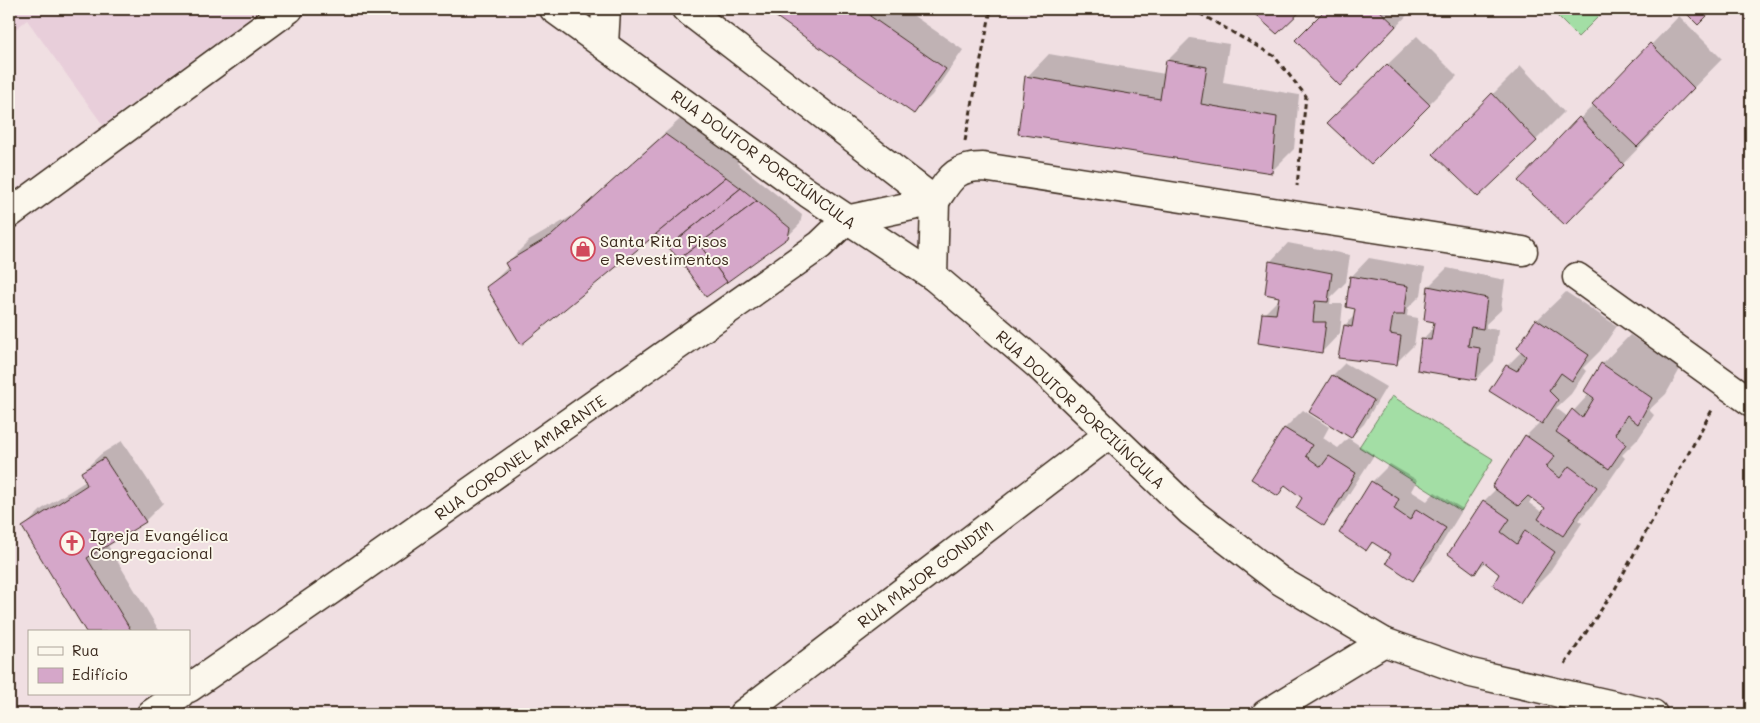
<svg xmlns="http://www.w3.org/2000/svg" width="1760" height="723" font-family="Mali,sans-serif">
<rect width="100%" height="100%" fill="#f0dfe2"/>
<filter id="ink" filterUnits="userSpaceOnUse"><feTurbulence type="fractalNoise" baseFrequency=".02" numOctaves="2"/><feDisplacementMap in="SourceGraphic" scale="10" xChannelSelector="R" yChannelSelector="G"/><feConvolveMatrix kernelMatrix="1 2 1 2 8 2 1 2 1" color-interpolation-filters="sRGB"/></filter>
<g filter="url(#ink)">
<path fill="#e8ceda" d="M9 9H262L103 125 27 20 9 34Z"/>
<g fill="#a3dea5" stroke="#6f8462">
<path d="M1550 9H1606L1578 37Z"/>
<path d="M1392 396 1493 459 1461 511 1359 447Z"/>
</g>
<g fill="#0003" fill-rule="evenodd">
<path d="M767 9H904L963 50 932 95 914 113Z"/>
<path d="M1251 9H1302L1277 33Z"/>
<path d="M1328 9H1413L1368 56 1297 40Z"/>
<path d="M1679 16 1722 59 1649 133 1651 135 1593 195 1520 181Z"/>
<path d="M1417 36 1457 76 1371 162 1357 94Z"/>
<path d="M1190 38 1229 44 1223 82 1299 95 1294 149 1271 172 1027 77 1049 54 1165 74 1167 61Z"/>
<path d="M1521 66 1564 112 1536 140 1493 94Z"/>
<path d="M688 112 747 153 737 163 802 215 800 224 787 237 666 227 488 287 508 267 506 264 529 241 577 213Z"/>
<path d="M1288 243 1350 255 1346 282 1331 297 1330 304H1343L1340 333 1322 352 1264 314 1280 298 1270 262Z"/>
<path d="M1369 258 1425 268 1421 295 1408 308 1407 316 1418 318 1414 345 1396 363 1345 325 1355 315 1356 308 1351 277Z"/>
<path d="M1447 268 1505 280 1501 310 1486 324V328L1498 330 1494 361 1476 379 1422 340 1434 327 1435 321 1429 286Z"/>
<path d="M1566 292 1617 326 1600 351 1583 368 1586 371 1571 394 1556 408 1568 417 1590 393 1602 364 1630 335 1680 369 1666 394 1649 410 1654 415 1638 439 1622 455 1625 458 1592 506 1578 520 1582 523 1548 574 1519 603 1501 573 1486 562 1475 572 1484 501 1496 489 1493 487 1526 436 1541 421 1507 366 1522 351 1537 320ZM1533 497 1546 507 1543 513 1529 503Z"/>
<path d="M1345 363 1386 387 1364 424 1351 437 1311 412 1333 375Z"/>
<path d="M1303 410 1329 427 1323 438 1338 448 1348 438 1374 455 1341 506 1323 524 1304 497 1287 485 1278 494 1253 478 1285 428Z"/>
<path d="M122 441 163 503 145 521 107 544 160 632H87L24 527 42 509 86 481 82 472 101 454Z"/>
<path d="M1390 464 1417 480 1411 491 1427 501 1435 492 1463 509 1431 561 1413 579 1393 554 1374 542 1366 549 1372 482Z"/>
</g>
<g fill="#d5a7c9" stroke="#3b2a1e">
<path d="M765 9H876L870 16 946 69 914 114Z"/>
<path d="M1249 9H1303L1277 34Z"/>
<path d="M1326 9H1378L1396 26 1340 86 1295 40Z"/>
<path d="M1682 9H1714L1698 25Z"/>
<path d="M1650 43 1694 88 1637 147 1592 104Z"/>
<path d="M1166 60 1207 67 1201 104 1277 117 1272 173 1018 134 1025 76 1160 99Z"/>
<path d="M1387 64 1430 105 1371 164 1327 123Z"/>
<path d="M1492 93 1537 141 1478 197 1433 154Z"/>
<path d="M1579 117 1624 165 1565 225 1518 181Z"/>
<path d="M665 134 726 177 521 345 486 287 509 270 505 263 552 235Z"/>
<path d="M726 177 741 188 668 247 656 234Z"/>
<path d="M741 188 757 201 679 259 668 247Z"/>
<path d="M757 201 790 228 788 238 727 282 699 244Z"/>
<path d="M699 244 727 282 706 297 679 259Z"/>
<path d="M1269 261 1332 273 1328 302 1315 301 1313 322H1326L1322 353 1258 343 1262 313 1276 314 1279 297 1265 294Z"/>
<path d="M1350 276 1408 286 1404 315H1393L1390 334 1401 336 1397 365 1338 358 1344 325 1352 327 1355 309 1346 307Z"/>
<path d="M1428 286 1487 298 1483 329 1471 327 1468 346 1480 348 1476 380 1417 370 1421 339 1431 340 1434 322 1424 320Z"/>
<path d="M1536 319 1589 355 1572 381 1561 373 1549 391 1558 400 1542 424 1489 391 1506 365 1517 371 1526 356 1517 348Z"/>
<path d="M1601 363 1652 398 1638 424 1627 415 1615 434 1626 444 1609 469 1556 432 1572 409 1582 418 1594 398 1584 391Z"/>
<path d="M1332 375 1374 400 1351 438 1309 412Z"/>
<path d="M1284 428 1312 445 1306 456 1321 467 1329 456 1356 473 1324 526 1296 508 1302 498 1285 485 1278 496 1251 479Z"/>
<path d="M1525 435 1555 456 1546 467 1560 478 1569 466 1597 487 1563 536 1538 519 1545 508 1528 496 1518 506 1492 487Z"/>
<path d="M104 458 146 522 87 558 132 632H86L22 527 87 485 81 472Z"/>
<path d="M1371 481 1399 499 1394 509 1410 520 1416 509 1446 528 1413 581 1386 563 1391 554 1372 542 1366 551 1339 533Z"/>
<path d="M1483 500 1510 519 1501 532 1517 544 1525 530 1555 552 1520 604 1493 585 1499 574 1483 561 1475 574 1448 554Z"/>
</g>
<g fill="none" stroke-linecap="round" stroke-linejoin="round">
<g stroke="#3b2a1e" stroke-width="31">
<g id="minor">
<path d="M686 9 935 201C950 179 954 167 983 167L1523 251"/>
<path d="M604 44 606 9"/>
<path d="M9 214 289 9"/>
<path d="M846 220 935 201 933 276"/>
<path d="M1577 277 1751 402"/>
<path d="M743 714 1108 435"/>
<path d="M1266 714 1384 642"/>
</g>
</g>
<g stroke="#3b2a1e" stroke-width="31">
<g id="secondary">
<path d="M189 688 331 590 820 245 846 220"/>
<path d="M151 714 180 694"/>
</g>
</g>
<g stroke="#3b2a1e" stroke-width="31">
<path id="primary" d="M554 9 808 193 933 276 1038 365 1191 512 1279 580 1384 642 1471 673 1653 714"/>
</g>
<g stroke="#3b2a1e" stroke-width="3" stroke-dasharray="5 4" stroke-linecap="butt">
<path d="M1192 9 1274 56 1306 96 1297 186"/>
<path d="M965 141 991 9"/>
<path d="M1565 664 1615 589 1712 410"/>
</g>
<use href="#minor" stroke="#fbf7ec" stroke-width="28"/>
<use href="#secondary" stroke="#fbf7ec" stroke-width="28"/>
<use href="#primary" stroke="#fbf7ec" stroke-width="28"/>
</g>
</g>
<defs>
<g id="shop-ring" transform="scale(1.25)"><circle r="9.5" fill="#fbf7ec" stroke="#d1495b" stroke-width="1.5"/><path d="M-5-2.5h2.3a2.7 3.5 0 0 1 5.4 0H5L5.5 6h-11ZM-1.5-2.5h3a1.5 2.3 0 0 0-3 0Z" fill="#d1495b"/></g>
<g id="church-ring" transform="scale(1.25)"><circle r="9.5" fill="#fbf7ec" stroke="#d1495b" stroke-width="1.5"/><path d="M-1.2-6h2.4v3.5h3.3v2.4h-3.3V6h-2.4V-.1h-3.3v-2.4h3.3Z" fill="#d1495b"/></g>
</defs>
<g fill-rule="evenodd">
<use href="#shop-ring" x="583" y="249"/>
<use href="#church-ring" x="72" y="543"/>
</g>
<g text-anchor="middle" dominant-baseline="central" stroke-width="4" stroke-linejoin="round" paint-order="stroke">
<g font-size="16" fill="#3b2a1e" stroke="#fbf7ec">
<text transform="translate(764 159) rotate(36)">RUA DOUTOR PORCIÚNCULA</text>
<text transform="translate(1081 409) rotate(43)">RUA DOUTOR PORCIÚNCULA</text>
<text transform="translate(520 457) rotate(-35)">RUA CORONEL AMARANTE</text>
<text transform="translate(925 574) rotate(-37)">RUA MAJOR GONDIM</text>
</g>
<g font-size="16" fill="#3b2a1e" stroke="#fbf7ec" text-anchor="start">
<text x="600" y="240">Santa Rita Pisos<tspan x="600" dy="18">e Revestimentos</tspan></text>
<text x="90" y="534">Igreja Evangélica<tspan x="90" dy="18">Congregacional</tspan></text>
</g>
</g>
<rect width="1760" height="723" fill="none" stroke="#fbf7ec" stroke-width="30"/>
<rect x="15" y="15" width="1730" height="693" fill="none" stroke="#3b2a1e" stroke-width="2" filter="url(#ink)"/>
<rect x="28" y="630" width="162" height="65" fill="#fbf7ec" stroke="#aea59a"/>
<rect x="38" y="647" width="25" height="8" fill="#fbf7ec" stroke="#aea59a"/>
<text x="72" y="656" font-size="15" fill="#3b2a1e">Rua</text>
<rect x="38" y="668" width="25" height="15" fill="#d5a7c9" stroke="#aea59a"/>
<text x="72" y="680" font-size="15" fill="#3b2a1e">Edifício</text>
</svg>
